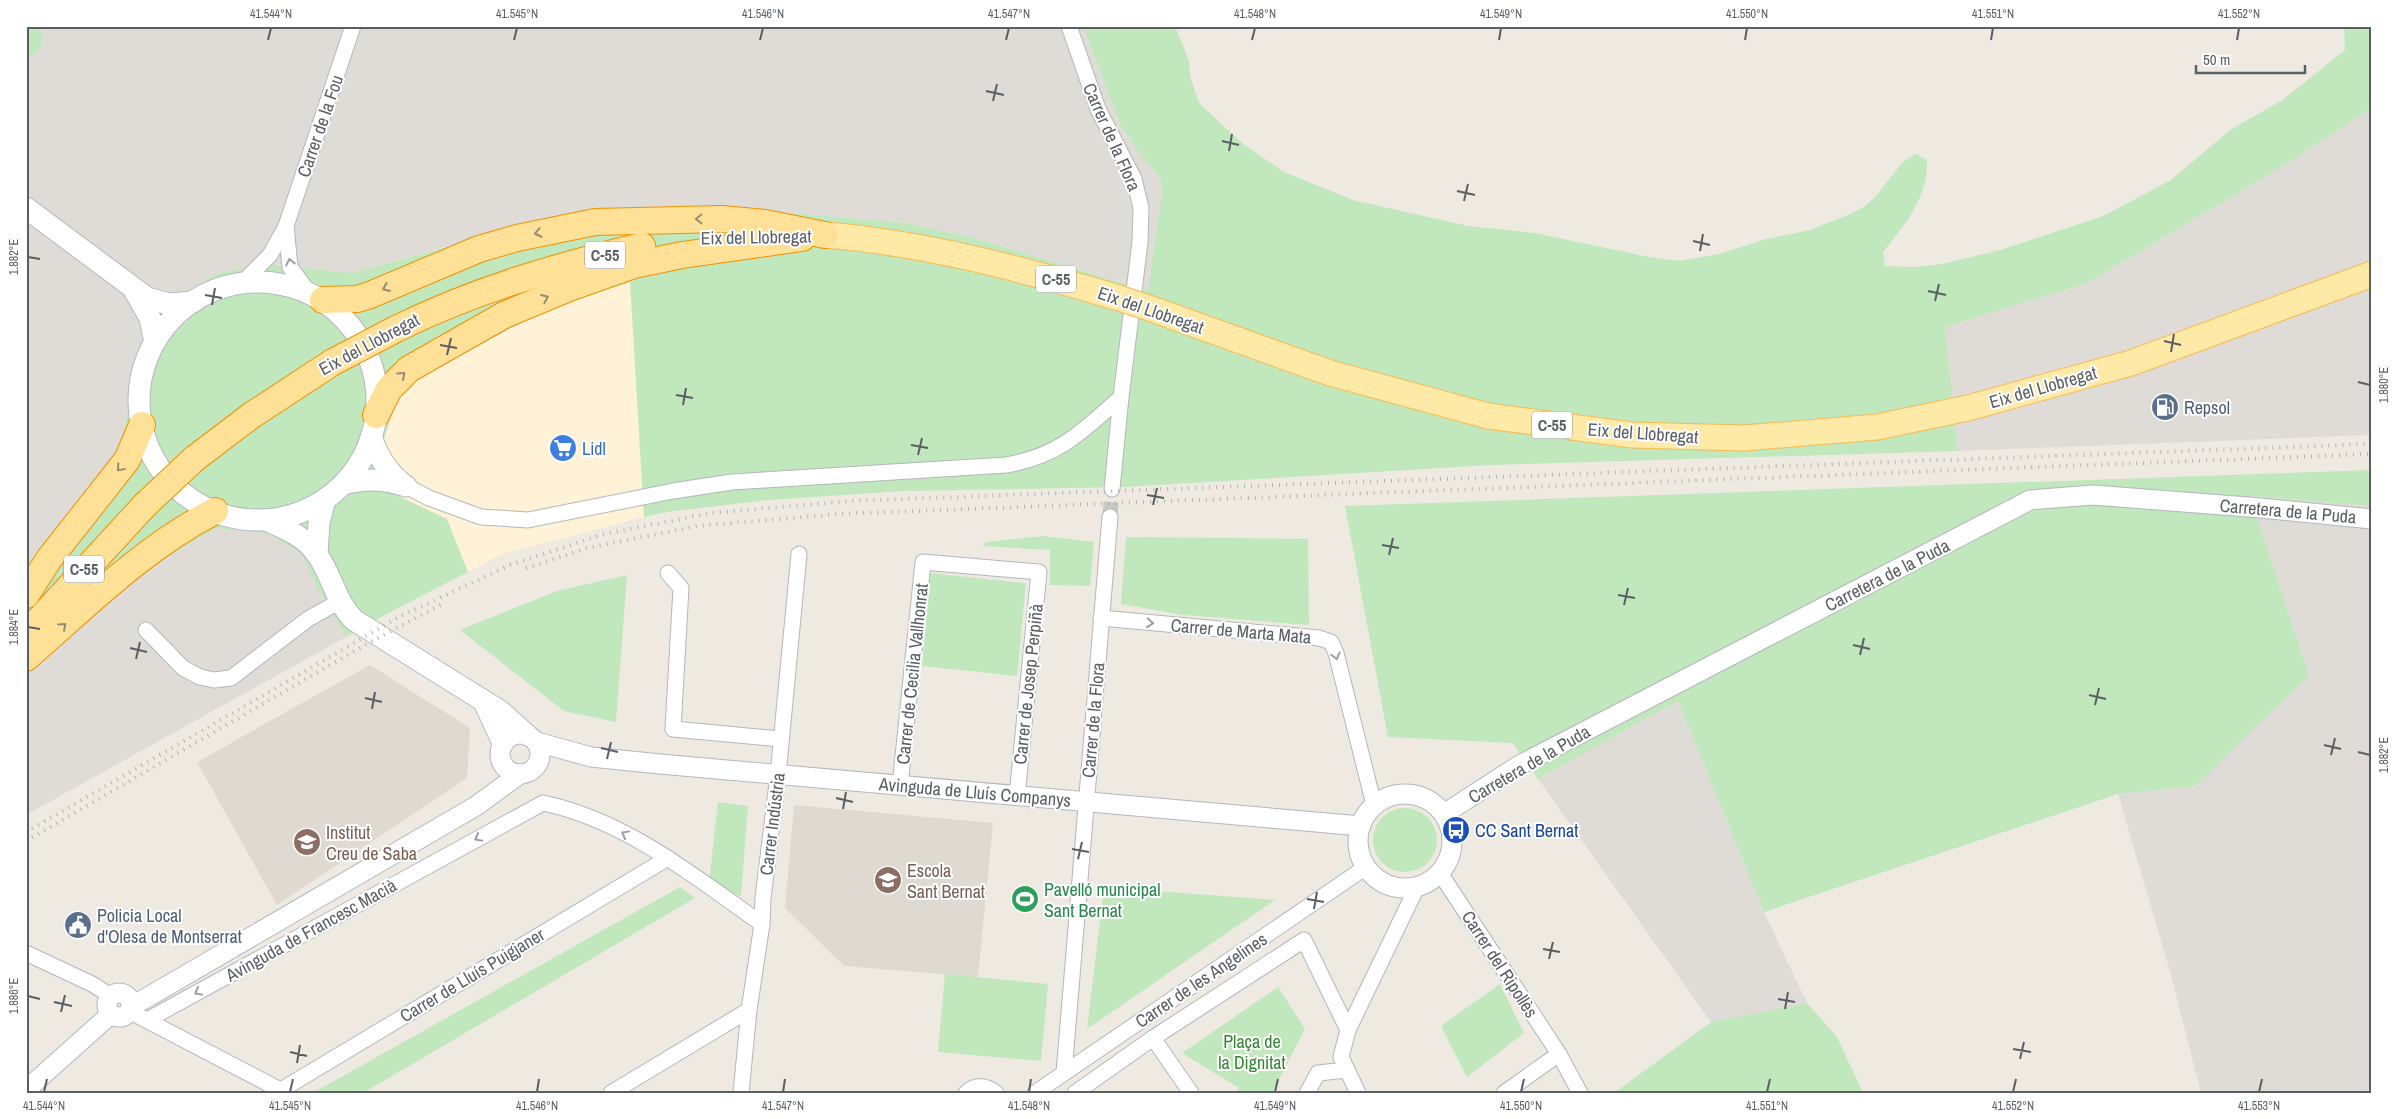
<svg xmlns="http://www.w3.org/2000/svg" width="2398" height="1119" font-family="'Archivo Narrow',sans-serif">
<rect width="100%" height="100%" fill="#eeeae2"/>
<path fill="#fff2d6" d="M631 282 644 517 502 554 468 572 447 519 394 494 382 444 402 387 549 308Z"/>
<g fill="#dfdcd7">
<path d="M43 26H1083L1120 124 1137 150 1161 179 1162 194 1148 291 975 238 907 223 767 211 452 245 353 273 272 265 137 351 120 456 26 580V63L41 46Z"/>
<path d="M2372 108V435L1958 451 1945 327 2081 285 2096 278 2278 169Z"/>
<path d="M2250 496 2372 506V1093H2201L2171 975 2118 794 2195 786 2309 675Z"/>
<path d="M216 528 270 534 302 555 318 590 346 637 26 815V678L108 601 163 560Z"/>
<path d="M1678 701 1764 912 1807 1003 1711 1022 1538 779Z"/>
</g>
<g fill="#ded9d1">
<path d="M370 665 470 728 467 778 277 905 197 762Z"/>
<path d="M794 805 993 823 978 977 844 966 785 908Z"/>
</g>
<g fill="#c1e7bd">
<path d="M26 26H43L41 46 26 63Z"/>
<path d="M1083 26H1175L1189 61 1190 76 1199 103 1242 143 1284 172 1353 200 1468 226 1535 233 1649 257 1680 261 1723 253 1766 239 1810 230 1850 214 1865 206 1875 197 1903 162 1915 154 1927 160C1928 198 1905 224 1883 252L1885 266 1915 267 1942 264 2000 250 2103 216 2171 180 2230 130 2281 101 2345 50 2344 26H2372V108L2278 169 2096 278 2081 285 1945 327 1958 451 1492 465 1124 487 903 491 769 500 666 512 644 517 630 282 549 308 402 387 382 444 394 494 447 519 468 572 392 611 346 637 318 590 302 555 270 534 216 528 163 560 108 601 26 678V580L120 456 137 351 161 311 217 273 272 265 353 273 533 223 767 211 907 223 975 238 1148 291 1162 194 1161 179 1137 150 1120 124Z"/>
<path d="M2372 470V506L2250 496 2309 675 2195 786 2118 794 1764 912 1678 701 1538 779 1513 743 1388 737 1345 506Z"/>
<path d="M1043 536 1094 542 1090 586 1050 585V550L982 546 986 542Z"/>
<path d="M1126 537 1308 539 1309 625 1183 615 1121 604Z"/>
<path d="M930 573 1026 583 1017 676 922 666Z"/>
<path d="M627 575 616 722 564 711 460 630 557 591Z"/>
<path d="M718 802 748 806 741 896 709 883Z"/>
<circle cx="1405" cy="840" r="32"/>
<path d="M680 887 695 898 363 1093H322L318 1090Z"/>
<path d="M1104 887 1275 900 1087 1029Z"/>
<path d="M945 974 1048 984 1041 1061 938 1052Z"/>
<path d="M1500 984 1524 1033 1467 1077 1441 1026Z"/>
<path d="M1278 987 1305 1029 1272 1093H1237L1239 1088 1182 1053Z"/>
<path d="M1807 1003 1837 1037 1863 1093H1614L1711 1022Z"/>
</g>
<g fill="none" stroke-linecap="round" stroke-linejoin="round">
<path stroke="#c9c7c2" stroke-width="15" stroke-dasharray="15 8" stroke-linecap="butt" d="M1110 517 1112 489"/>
<g stroke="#b3b6ba" stroke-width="17">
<g id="minor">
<path d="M1069 26 1098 109 1134 179 1141 208 1140 242 1121 397 1112 489"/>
<path d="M286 226 290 267 309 293"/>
<path d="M243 282 270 255 286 226 353 26"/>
<path d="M406 486 429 498 481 517 528 520 673 491 732 482 1006 465C1059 456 1082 432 1121 397"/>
<path d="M668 573 681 588 673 729 781 739"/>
<path d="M1101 618 1319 638 1331 642 1336 653 1374 805"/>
<path d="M146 630 183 668 200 677 214 680 231 678 308 619 340 601"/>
<path d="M900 786 923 562 1039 572 1017 796"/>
<path d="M1440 873 1559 1054 1580 1093"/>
<path d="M26 953 92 984 111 996"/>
<path d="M129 1011 286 1093"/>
<path d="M147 1020 543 803C625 820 694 876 762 924"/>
<path d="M1153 1038 1191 1093"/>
<path d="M1064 1073 1110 517"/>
<path d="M276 1093 668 858"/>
<path d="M611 1093 749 1010"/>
<path d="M741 1093 749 1010 762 924 763 898 778 775 799 554"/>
<path d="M966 1093C975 1084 987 1085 996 1093"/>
<path d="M1035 1093 1366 867"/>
<path d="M1075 1093 1153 1038 1304 940 1348 1030"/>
<path d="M1307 1093 1318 1073 1347 1070"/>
<path d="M1358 1093 1341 1057 1348 1030 1417 887"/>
<path d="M1504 1093 1559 1054"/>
</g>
</g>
<g stroke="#b3b6ba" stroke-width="21">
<g id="tertiary">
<circle cx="520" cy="754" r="20"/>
<path d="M537 742 591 757 660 764 1361 826"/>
<circle cx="1405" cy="841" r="47"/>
<path d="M1444 814 1518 766 2030 500 2093 495 2261 508 2372 519"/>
<circle cx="119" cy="1005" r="12"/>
<path d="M131 1004 141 1001 476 806 520 774"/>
<path d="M26 1090 111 1014"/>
</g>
</g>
<g stroke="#b4b8bd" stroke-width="23">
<g id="secondary">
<path d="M26 208 147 298 169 304 193 302"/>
<circle cx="258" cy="401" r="119"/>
<path d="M134 290 150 318 155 342"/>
<path d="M371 437C379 458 387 471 404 485"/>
<path d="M343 484C366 478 384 479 406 486"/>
<path d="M266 520C284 528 304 536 316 553 332 574 335 601 354 620L500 711 527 735"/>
<path d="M317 554 319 523 325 499"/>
<path d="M485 704 503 743"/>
</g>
</g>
<g stroke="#f7bb52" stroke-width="27">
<g id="primary">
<path d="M825 235C926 243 1022 269 1119 298"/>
<path d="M1149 308 1330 373 1488 416 1632 435 1744 438 1877 427 1968 408 2131 363 2372 274"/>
</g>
</g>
<g stroke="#f09100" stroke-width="28">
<g id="trunk">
<path d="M323 300 357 299 370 295 479 249 517 238 595 222 722 219 765 223 825 235"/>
<path d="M396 329C475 290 557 266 642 246"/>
<path d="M376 415 389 389 409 369 504 315 569 288 634 265 682 255 802 238"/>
<path d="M194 459 252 415 333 362"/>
<path d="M26 595 49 559 127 460 142 425"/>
<path d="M26 634 145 505"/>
<path d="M26 658C86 606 143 548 215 511"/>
</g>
</g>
<use href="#minor" stroke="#fff" stroke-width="15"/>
<use href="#tertiary" stroke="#fff" stroke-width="19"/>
<use href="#secondary" stroke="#fff" stroke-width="21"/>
<use href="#primary" stroke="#ffe9a6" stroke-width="25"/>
<use href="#trunk" stroke="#ffe097" stroke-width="26"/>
<g stroke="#b2b3b4" stroke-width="4" stroke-dasharray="1 6" stroke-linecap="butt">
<path d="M526 568 588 548 697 526 838 514 2372 454"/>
<path d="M26 832 399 617 510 565 604 534 711 513 850 501 2372 444"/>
<path d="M26 841 363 646 444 603"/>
</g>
<g stroke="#f7bb52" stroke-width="27" stroke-linecap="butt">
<path id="primary-bridge" d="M1119 298 1149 308"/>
</g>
<g stroke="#f09100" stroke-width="28" stroke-linecap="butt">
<g id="trunk-bridge">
<path d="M333 362 396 329"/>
<path d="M145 505 194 459"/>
</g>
</g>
<use href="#primary-bridge" stroke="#ffe9a6" stroke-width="25"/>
<use href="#trunk-bridge" stroke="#ffe097" stroke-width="26"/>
</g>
<defs><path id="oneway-chevron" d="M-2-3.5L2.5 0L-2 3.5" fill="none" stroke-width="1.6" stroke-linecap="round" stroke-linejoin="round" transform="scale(1.25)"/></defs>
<g stroke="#948c76">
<use href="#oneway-chevron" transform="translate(699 219) rotate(179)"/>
<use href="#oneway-chevron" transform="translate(538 233) rotate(168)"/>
<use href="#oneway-chevron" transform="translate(386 288) rotate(156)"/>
<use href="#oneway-chevron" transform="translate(545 298) rotate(-23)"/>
<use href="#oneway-chevron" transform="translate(402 375) rotate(-42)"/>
<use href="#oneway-chevron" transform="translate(120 468) rotate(130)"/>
<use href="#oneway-chevron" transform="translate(63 626) rotate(-42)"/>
</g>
<g stroke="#9c9fa2">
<use href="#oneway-chevron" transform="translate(290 262) rotate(-102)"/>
<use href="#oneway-chevron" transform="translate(1150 623) rotate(5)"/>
<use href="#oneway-chevron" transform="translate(1336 656) rotate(75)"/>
<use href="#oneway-chevron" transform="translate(625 834) rotate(-151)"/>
<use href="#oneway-chevron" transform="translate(478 838) rotate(151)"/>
<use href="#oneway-chevron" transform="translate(198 992) rotate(151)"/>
</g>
<path fill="none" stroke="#5a5f64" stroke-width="2" d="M268 40 271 28M514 40 517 28M760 40 763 28M1006 40 1009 28M1252 40 1255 28M1499 40 1501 28M1745 40 1747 28M1991 40 1993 28M2237 40 2239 28M986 91 1004 95M993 101 997 84M1222 141 1239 145M1229 151 1232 134M1457 191 1475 195M1464 201 1468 184M1693 241 1710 245M1700 251 1703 234M28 257 40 259M1928 291 1946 295M205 295 222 298M1935 301 1939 284M212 305 215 288M2164 341 2181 345M440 345 457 348M2171 352 2174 334M447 355 451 338M2358 382 2370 385M676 395 693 398M683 405 686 388M911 445 928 448M918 455 922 438M1147 495 1164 498M1153 505 1157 488M1382 545 1399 548M1389 555 1393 538M1618 595 1635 598M1624 605 1628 588M28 627 40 629M1853 645 1870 649M130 648 147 652M1860 655 1864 638M136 659 140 642M2089 695 2106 699M365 698 382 702M2095 705 2099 688M372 709 375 692M2324 745 2341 749M601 748 618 752M2358 752 2370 755M2331 755 2335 738M607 759 611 742M836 798 853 802M843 809 846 792M1072 849 1089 852M1078 859 1082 842M1307 899 1324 902M1314 909 1317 892M1543 949 1560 952M1549 959 1553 942M28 996 40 999M1778 999 1795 1002M54 1002 72 1006M1785 1009 1788 992M61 1012 65 995M2013 1049 2031 1052M290 1052 307 1056M2020 1059 2024 1042M297 1063 300 1045M44 1092 47 1079M290 1092 293 1079M537 1092 539 1079M783 1092 785 1079M1029 1092 1031 1079M1275 1092 1278 1079M1521 1092 1524 1079M1767 1092 1770 1079M2013 1092 2016 1079M2259 1092 2262 1079"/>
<defs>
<g id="fuel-disc" transform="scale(1.4375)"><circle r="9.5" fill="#5c6f8a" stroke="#fff"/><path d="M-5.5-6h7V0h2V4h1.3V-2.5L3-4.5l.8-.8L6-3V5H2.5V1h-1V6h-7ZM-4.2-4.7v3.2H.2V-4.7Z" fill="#fff"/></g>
<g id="supermarket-disc" transform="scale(1.4375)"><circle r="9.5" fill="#3f7fe0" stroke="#fff"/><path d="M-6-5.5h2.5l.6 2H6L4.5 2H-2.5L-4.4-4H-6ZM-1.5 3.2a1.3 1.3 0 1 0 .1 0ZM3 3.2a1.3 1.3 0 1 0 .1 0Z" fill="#fff"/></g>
<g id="bus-disc" transform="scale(1.4375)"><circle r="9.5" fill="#1a4fb4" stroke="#fff"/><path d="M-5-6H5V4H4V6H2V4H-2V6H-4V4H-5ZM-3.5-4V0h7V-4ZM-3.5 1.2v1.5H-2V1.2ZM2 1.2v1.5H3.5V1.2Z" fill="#fff"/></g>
<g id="school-disc" transform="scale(1.4375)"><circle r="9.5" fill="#8d6e63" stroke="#fff"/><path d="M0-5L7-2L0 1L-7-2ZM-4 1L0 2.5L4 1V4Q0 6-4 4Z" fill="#fff"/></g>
<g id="stadium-disc" transform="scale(1.4375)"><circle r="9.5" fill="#2e9e5b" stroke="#fff"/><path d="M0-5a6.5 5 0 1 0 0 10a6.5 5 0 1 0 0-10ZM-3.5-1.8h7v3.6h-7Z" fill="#fff"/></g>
<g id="civic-disc" transform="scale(1.4375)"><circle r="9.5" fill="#5c6f8a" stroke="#fff"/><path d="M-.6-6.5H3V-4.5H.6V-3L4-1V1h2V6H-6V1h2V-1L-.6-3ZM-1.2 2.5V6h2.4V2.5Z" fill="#fff"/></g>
</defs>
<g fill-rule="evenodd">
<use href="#fuel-disc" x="2165" y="407"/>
<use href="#supermarket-disc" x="563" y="448"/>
<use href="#bus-disc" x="1456" y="830"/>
<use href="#school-disc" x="307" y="842"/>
<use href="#school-disc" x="888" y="880"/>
<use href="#stadium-disc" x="1025" y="899"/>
<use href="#civic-disc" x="78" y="925"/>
</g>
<g text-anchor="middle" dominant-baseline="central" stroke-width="4" stroke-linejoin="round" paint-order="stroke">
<g fill="#fff" stroke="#8c8f92" stroke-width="1">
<rect x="585" y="241.5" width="40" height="27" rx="4"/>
<rect x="1036" y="265.5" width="40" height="27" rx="4"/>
<rect x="1532" y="411.5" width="40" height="27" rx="4"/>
<rect x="64" y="555.5" width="40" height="27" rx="4"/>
</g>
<g font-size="16" font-weight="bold" fill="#5a5f64">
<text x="605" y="255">C-55</text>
<text x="1056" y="279">C-55</text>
<text x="1552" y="425">C-55</text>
<text x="84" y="569">C-55</text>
</g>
<g font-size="18" fill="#5a5f64" stroke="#fff">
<text transform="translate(320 126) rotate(-71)">Carrer de la Fou</text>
<text transform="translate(1112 137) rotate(66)">Carrer de la Flora</text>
<text transform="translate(756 237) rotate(-1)">Eix del Llobregat</text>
<text transform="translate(1151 310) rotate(19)">Eix del Llobregat</text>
<text transform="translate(369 344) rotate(-28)">Eix del Llobregat</text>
<text transform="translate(2043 387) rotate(-16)">Eix del Llobregat</text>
<text transform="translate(1643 433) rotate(4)">Eix del Llobregat</text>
<text transform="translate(2288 511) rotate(5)">Carretera de la Puda</text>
<text transform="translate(1887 575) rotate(-27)">Carretera de la Puda</text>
<text transform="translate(1241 631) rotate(5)">Carrer de Marta Mata</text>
<text transform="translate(912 674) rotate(-84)">Carrer de Cecilia Vallhonrat</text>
<text transform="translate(1028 684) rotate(-84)">Carrer de Josep Perpiñà</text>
<text transform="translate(1093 720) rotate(-85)">Carrer de la Flora</text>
<text transform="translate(1529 764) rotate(-30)">Carretera de la Puda</text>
<text transform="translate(975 792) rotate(5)">Avinguda de Lluís Companys</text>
<text transform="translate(772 824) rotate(-83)">Carrer Indústria</text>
<text transform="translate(311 930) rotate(-29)">Avinguda de Francesc Macià</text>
<text transform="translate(1500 964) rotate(57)">Carrer del Ripollès</text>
<text transform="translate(472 975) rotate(-31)">Carrer de Lluís Puigjaner</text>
<text transform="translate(1201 980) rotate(-34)">Carrer de les Angelines</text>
</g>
<g font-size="18" fill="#4e5e75" stroke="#fff" text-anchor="start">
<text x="2184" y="407">Repsol</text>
<text x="97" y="915">Policia Local<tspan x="97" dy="21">d'Olesa de Montserrat</tspan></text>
</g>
<g font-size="18" fill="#366cbe" stroke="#fff" text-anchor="start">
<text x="582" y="448">Lidl</text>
</g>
<g font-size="18" fill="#164399" stroke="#fff" text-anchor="start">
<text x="1475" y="830">CC Sant Bernat</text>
</g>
<g font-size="18" fill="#785e54" stroke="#fff" text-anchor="start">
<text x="326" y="832">Institut<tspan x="326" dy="21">Creu de Saba</tspan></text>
<text x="907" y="870">Escola<tspan x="907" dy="21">Sant Bernat</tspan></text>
</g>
<g font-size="18" fill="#27864d" stroke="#fff" text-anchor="start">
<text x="1044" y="889">Pavelló municipal<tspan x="1044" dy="21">Sant Bernat</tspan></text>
</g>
<g font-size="18" fill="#338530" stroke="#fff">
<text x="1252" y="1041">Plaça de<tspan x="1252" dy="21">la Dignitat</tspan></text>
</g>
</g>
<rect width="2398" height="1119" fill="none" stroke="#ffffff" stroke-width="55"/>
<path d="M2196 65v8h109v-8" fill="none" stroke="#5a5f64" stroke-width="2.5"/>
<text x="2203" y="65" font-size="15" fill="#5a5f64" stroke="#ffffff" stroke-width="4" paint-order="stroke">50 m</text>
<rect x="28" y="28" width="2342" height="1064" fill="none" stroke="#5a5f64" stroke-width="2"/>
<g font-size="12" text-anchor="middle" fill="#5a5f64">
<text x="271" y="18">41.544°N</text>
<text x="517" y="18">41.545°N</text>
<text x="763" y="18">41.546°N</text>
<text x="1009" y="18">41.547°N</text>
<text x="1255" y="18">41.548°N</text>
<text x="1501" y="18">41.549°N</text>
<text x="1747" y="18">41.550°N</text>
<text x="1993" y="18">41.551°N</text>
<text x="2239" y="18">41.552°N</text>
<text transform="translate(14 257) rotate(-90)" y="4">1.882°E</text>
<text transform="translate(2384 385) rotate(-90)" y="4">1.880°E</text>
<text transform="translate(14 627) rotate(-90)" y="4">1.884°E</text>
<text transform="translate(2384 755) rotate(-90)" y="4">1.882°E</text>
<text transform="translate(14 996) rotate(-90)" y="4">1.886°E</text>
<text x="44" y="1110">41.544°N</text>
<text x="290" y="1110">41.545°N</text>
<text x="537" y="1110">41.546°N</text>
<text x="783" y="1110">41.547°N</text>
<text x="1029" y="1110">41.548°N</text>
<text x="1275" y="1110">41.549°N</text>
<text x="1521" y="1110">41.550°N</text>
<text x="1767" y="1110">41.551°N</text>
<text x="2013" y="1110">41.552°N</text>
<text x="2259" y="1110">41.553°N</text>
</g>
</svg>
